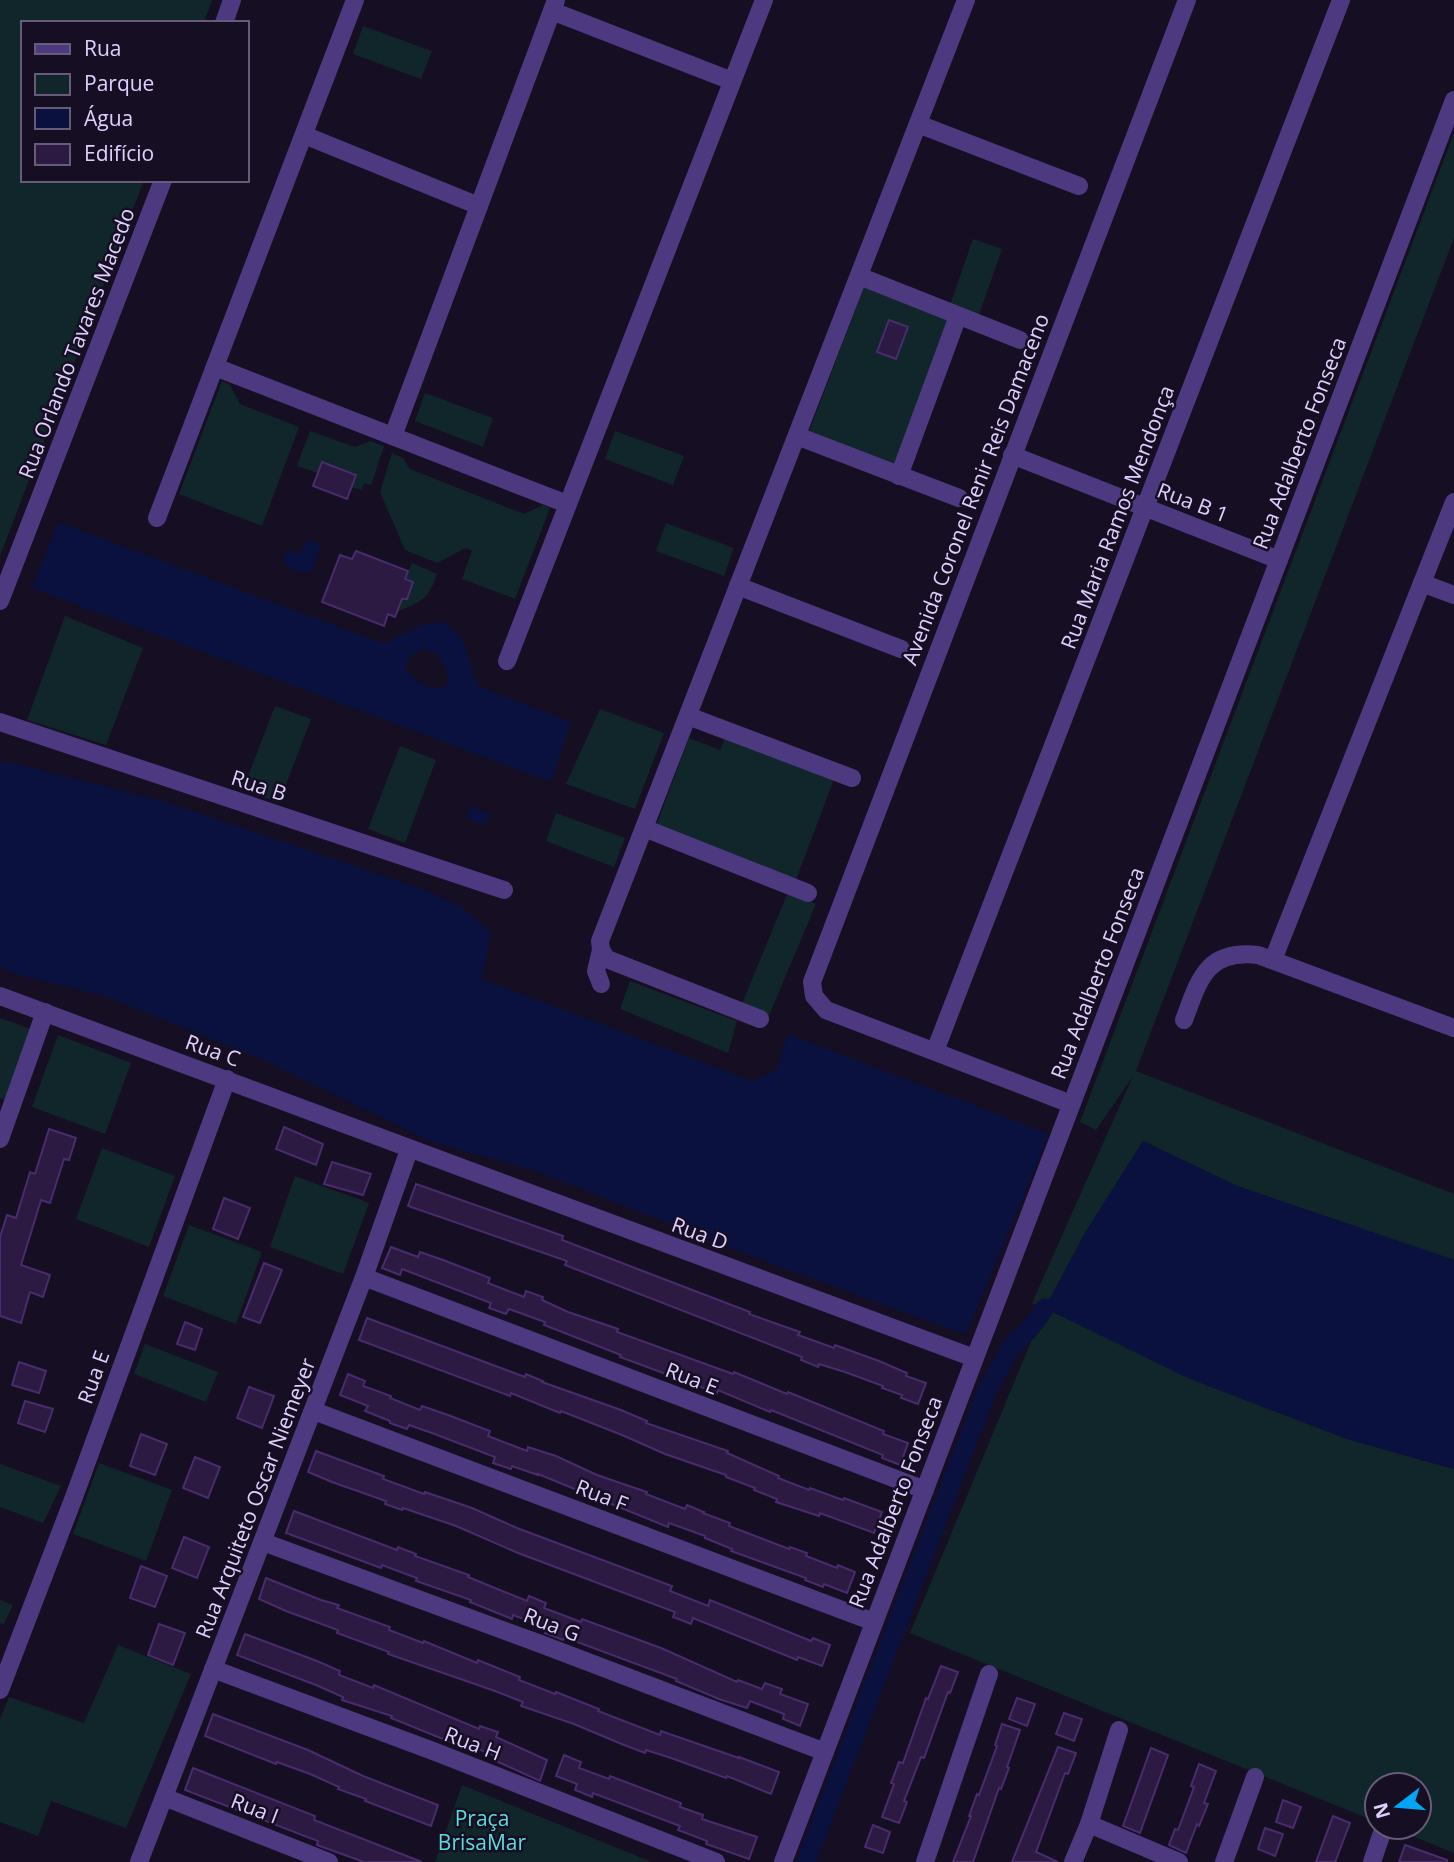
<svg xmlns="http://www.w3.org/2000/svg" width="1454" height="1862" font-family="'Open Sans',sans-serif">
<rect width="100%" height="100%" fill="#160e22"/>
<g fill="#11262b">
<path d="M0 0H212L204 23H23V180H144L0 556Z"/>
<path d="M363 26 432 51 421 79 353 54Z"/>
<path d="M1454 133V238L1136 1071 1454 1194V1260L1237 1186 1143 1141 1085 1233 1046 1306H1038L1032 1303 1133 1076 1096 1130 1080 1122Z"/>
<path d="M973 239 1002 249 978 318 949 308Z"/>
<path d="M864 287 949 320 894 465 809 432Z"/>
<path d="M222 381 230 385 240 404 299 427 262 526 179 494Z"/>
<path d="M425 393 493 418 483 447 415 421Z"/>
<path d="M310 431 355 447 370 441 384 446 371 485 364 483 361 490 352 487 356 474 323 462 318 473 297 466Z"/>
<path d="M615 431 684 456 673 485 605 459Z"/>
<path d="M392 453 403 458 410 469 524 514 543 505 550 508 515 599 462 579 472 551 466 548 437 563 405 550 380 492Z"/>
<path d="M666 523 734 548 724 576 656 551Z"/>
<path d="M412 563 437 574C428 601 421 601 397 612L402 599 407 598 413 583 405 579Z"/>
<path d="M65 616 143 648 106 745 27 720Z"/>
<path d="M275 706 311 719 279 803 243 789Z"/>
<path d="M600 709 664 733 635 809 566 784Z"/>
<path d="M689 738 720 750 725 738 834 779 796 880 656 826Z"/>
<path d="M400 746 436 760 405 843 368 829Z"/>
<path d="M556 813 625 838 614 867 546 841Z"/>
<path d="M788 892 816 904 768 1018 741 1006Z"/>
<path d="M630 981 737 1021 728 1053 620 1009Z"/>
<path d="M0 1018 31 1029 5 1100 0 1098Z"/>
<path d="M58 1035 131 1063 105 1134 32 1107Z"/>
<path d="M102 1148 175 1176 149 1247 76 1219Z"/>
<path d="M295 1176 369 1203 343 1274 270 1247Z"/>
<path d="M189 1225 262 1252 236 1324 163 1296Z"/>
<path d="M1045 1308 1188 1378 1347 1439 1454 1469V1853L1390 1827H1419V1785H1377V1822L910 1633Z"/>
<path d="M145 1344 218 1372 206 1402 134 1374Z"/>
<path d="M99 1463 172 1490 146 1561 73 1534Z"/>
<path d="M0 1464 61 1486 43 1523 0 1507Z"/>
<path d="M0 1600 13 1605 4 1624 0 1623Z"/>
<path d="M118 1645 191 1674 126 1828 51 1801 38 1836 0 1822V1719L9 1697 84 1723Z"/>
<path d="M462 1785 652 1862H435Z"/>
</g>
<g fill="#0a113e" fill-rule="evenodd">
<path d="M58 522 384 644C416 628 449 602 467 652 471 664 472 676 480 687L571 722 551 782 32 588ZM422 649C439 649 448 667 448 683 435 697 414 681 405 669L409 657Z"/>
<path d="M311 540 321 545 312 571C300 576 285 569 283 556L289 550 300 554 306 541Z"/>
<path d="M5 761 163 801 428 891 463 908 491 933 482 979 752 1081 776 1071 788 1034 1049 1134 966 1335 762 1260 536 1171 429 1141 266 1061 105 996 11 973 0 966V762Z"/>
<path d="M471 806 489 813 485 825 466 818Z"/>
<path d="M1143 1141 1237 1186 1454 1260V1469L1347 1439 1188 1378 1045 1308 1085 1233Z"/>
</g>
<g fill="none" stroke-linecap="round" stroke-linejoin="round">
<path stroke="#0a113e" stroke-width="19" d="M806 1862 986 1393 1011 1347 1028 1331 1045 1308"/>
</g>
<g fill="#2c1a42" stroke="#492c6e" stroke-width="2">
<path d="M889 320 908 327 896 359 877 352Z"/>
<path d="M322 462 356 475 347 499 313 486Z"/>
<path d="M356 551 408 571 405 579 413 582 407 599H402L395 617 388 614 384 626 322 602 340 555 352 559Z"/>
<path d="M284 1127 323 1144 316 1165 276 1149Z"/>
<path d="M49 1129 76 1138 69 1160 64 1159 50 1203 41 1200 21 1265 50 1275 43 1297 30 1292 21 1323 0 1316V1237L7 1215 16 1218 30 1172 35 1174Z"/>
<path d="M332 1162 371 1174 363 1195 324 1184Z"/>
<path d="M416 1184 563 1236 562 1240 695 1291 750 1312 749 1314 800 1332 798 1335 834 1348 835 1345 879 1361 907 1373 906 1376 926 1383 918 1404 901 1398 902 1395 882 1388 883 1386 845 1372 819 1364 818 1367 801 1360 802 1357 565 1265 567 1261 408 1206Z"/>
<path d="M224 1198 250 1208 238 1239 213 1229Z"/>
<path d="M391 1247 418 1257 420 1252 443 1260 490 1278 488 1283 524 1297 526 1291 543 1297 542 1300 568 1312 618 1329 617 1332 733 1374 734 1372 787 1394 788 1392 884 1431 883 1434 908 1443 900 1465 882 1458 883 1455 771 1410 770 1412 718 1390 717 1393 620 1357 621 1355 544 1325 545 1322 509 1309 506 1314 489 1308 491 1303 402 1269 400 1275 382 1268Z"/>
<path d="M264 1263 282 1270 260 1323 243 1317Z"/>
<path d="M367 1318 525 1377 526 1374 543 1381 542 1382 621 1410 647 1421 646 1423 728 1451 727 1453 779 1476 778 1478 809 1490 810 1488 843 1500 844 1498 882 1512 874 1533 820 1513 819 1516 776 1502 777 1499 754 1490 755 1488 726 1477V1475L665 1454 622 1435 561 1411 560 1413 511 1393 510 1396 359 1340Z"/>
<path d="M185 1322 202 1329 195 1350 177 1344Z"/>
<path d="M19 1362 46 1371 39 1393 12 1385Z"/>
<path d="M348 1374 365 1381 363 1386 391 1396 390 1398 420 1410 422 1406 448 1415 490 1431 488 1436 527 1451 528 1447 556 1456 597 1475 647 1492 646 1494 685 1509 687 1505 704 1512 703 1513 730 1523 729 1526 789 1549 790 1547 807 1553 806 1556 837 1568 838 1565 855 1572 847 1593 824 1584 823 1587 805 1580 806 1578 731 1551 732 1549 705 1538V1536L669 1523 668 1527 538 1474V1475L512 1466 511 1469 493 1463 495 1457 432 1433 409 1425 407 1429 390 1423V1421L365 1411 368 1406 340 1395Z"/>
<path d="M249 1387 274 1396 262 1428 237 1418Z"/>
<path d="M25 1401 53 1409 45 1432 18 1423Z"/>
<path d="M141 1434 167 1444 155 1475 130 1466Z"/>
<path d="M316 1451 384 1476 383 1479 424 1494 425 1492 472 1508 517 1528 672 1586 670 1591 708 1606 710 1600 811 1641 813 1638 830 1645 822 1666 798 1657 797 1660 693 1618 691 1624 673 1617 675 1612 518 1553 456 1526 403 1508 402 1510 385 1504 386 1501 332 1482 308 1472Z"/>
<path d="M195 1457 220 1467 208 1498 183 1488Z"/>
<path d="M294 1511 397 1550 398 1547 416 1554 415 1556 469 1575 468 1577 527 1601 529 1596 546 1603 544 1608 581 1622 582 1619 661 1648 737 1682 738 1680 762 1689 765 1683 782 1689 780 1694 808 1704 800 1726 783 1719 784 1714 750 1701 747 1708 719 1699 676 1681 677 1679 564 1637 563 1640 545 1633 548 1628 513 1615 512 1619 470 1602 471 1600 416 1581 417 1578 382 1565 381 1568 286 1533Z"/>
<path d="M184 1537 209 1547 197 1578 172 1568Z"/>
<path d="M141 1566 167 1576 155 1607 130 1598Z"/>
<path d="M266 1578 321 1600 339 1605 337 1608 390 1627 389 1630 423 1643 424 1641 477 1663 478 1660 495 1667 520 1677 519 1680 555 1694 556 1692 599 1709 598 1711 660 1735 661 1731 739 1758V1757L779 1772 771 1794 727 1776 726 1778 671 1758 646 1750 645 1753 624 1745 574 1724 521 1706 523 1702 495 1691 388 1654 389 1652 337 1633 338 1630 286 1611 259 1599Z"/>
<path d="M159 1624 185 1633 173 1665 148 1655Z"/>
<path d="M245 1634 317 1661 340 1671 339 1675 373 1688 374 1685 479 1729 480 1726 498 1732 496 1737 547 1760 540 1781 496 1761 498 1757 466 1744 465 1748 391 1718 392 1716 342 1700 343 1697 316 1685 237 1655Z"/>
<path d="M941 1666 958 1672 950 1693 948 1692 924 1758 921 1757 904 1801 907 1802 899 1823 882 1817 894 1784 891 1783 899 1762 903 1763 926 1698 928 1699Z"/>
<path d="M1017 1698 1035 1704 1027 1726 1009 1719Z"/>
<path d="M1064 1713 1082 1719 1074 1741 1056 1734Z"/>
<path d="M213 1714 308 1750 363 1776 438 1805 431 1826 365 1801 366 1799 338 1789 339 1787 310 1774 277 1762 276 1764 205 1736Z"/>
<path d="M1002 1724 1020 1730 1007 1767 1009 1768 1001 1789 999 1788 973 1862H953L971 1816H969L977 1794 979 1795 997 1746 995 1745Z"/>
<path d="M1058 1747 1076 1753 1068 1774 1065 1773 1036 1852 1058 1862H1012Z"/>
<path d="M1151 1748 1168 1755 1140 1833 1123 1826Z"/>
<path d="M564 1755 581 1762 579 1768 609 1779 610 1776 681 1803 680 1807 703 1815 702 1819 757 1837 749 1859 706 1844 707 1841 678 1830 680 1826 593 1793 592 1797 575 1790 577 1784 556 1776Z"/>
<path d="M1199 1764 1216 1771 1204 1803 1208 1804 1199 1826 1197 1824 1186 1853 1169 1845 1175 1829 1178 1830 1194 1787 1191 1786Z"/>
<path d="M193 1768 315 1816 314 1820 422 1862H364L317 1845 318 1841 185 1790Z"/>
<path d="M1283 1800 1301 1807 1293 1828 1276 1822Z"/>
<path d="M1333 1816 1350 1823 1342 1844 1335 1862H1316Z"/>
<path d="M873 1825 890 1832 883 1853 865 1847Z"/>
<path d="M1265 1828 1283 1834 1275 1856 1258 1849Z"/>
<path d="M1405 1845 1447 1860V1862H1399Z"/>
</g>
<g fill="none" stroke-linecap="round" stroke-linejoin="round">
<g stroke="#4d3980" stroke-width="18">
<path d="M552 11 732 81"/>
<path d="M224 23 232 0"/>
<path d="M918 124 1079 186"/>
<path d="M304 135 479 206"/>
<path d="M859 276 1020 340"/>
<path d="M215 367 567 504"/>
<path d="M393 436 556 0"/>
<path d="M797 436 959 498"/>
<path d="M1012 455 1279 560"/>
<path d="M899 476 958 316"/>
<path d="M157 518 355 0"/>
<path d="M1422 583 1454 595"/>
<path d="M738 586 901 649"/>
<path d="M0 601 163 180"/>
<path d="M507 661 764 0"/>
<path d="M688 716 852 778"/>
<path d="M0 722 504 890"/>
<path d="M644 828 808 893"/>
<path d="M1273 960 1454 502"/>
<path d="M601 984 596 971 601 950"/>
<path d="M0 996 974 1358"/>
<path d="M760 1019 607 959 601 950 600 941 966 0"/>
<path d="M1184 1020C1199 980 1206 949 1258 955L1454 1028"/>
<path d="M935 1051 1341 0"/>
<path d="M1071 1104 826 1010 814 996 812 982 1187 0"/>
<path d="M0 1139 45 1012"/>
<path d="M364 1277 925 1490"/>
<path d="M314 1411 874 1622"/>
<path d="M263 1542 538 1643 825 1752"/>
<path d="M213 1669 433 1751 716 1862"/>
<path d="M0 1690 74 1497 227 1079"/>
<path d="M164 1797 329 1862"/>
<path d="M1089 1824 1179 1862"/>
<path d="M139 1862 364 1277 409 1150"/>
<path d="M783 1862 1454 100"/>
<path d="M925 1862 989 1674"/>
<path d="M1073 1862 1089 1824 1119 1730"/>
<path d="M1224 1862 1255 1777"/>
<path d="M1372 1862 1384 1827"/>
</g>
</g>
<g text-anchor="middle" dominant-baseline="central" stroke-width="5" stroke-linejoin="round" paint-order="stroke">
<g font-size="21" fill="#e0cffe" stroke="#160e22">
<text transform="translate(76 343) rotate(-69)">Rua Orlando Tavares Macedo</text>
<text transform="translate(1299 443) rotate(-69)">Rua Adalberto Fonseca</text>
<text transform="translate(975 489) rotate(-69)">Avenida Coronel Renir Reis Damaceno</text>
<text transform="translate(1193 502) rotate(21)">Rua B 1</text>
<text transform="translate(1117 517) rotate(-69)">Rua Maria Ramos Mendonça</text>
<text transform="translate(259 785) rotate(18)">Rua B</text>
<text transform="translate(1097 973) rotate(-69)">Rua Adalberto Fonseca</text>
<text transform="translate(213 1050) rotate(20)">Rua C</text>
<text transform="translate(700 1233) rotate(20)">Rua D</text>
<text transform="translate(93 1377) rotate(-70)">Rua E</text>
<text transform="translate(692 1378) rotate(21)">Rua E</text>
<text transform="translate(602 1495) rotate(21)">Rua F</text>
<text transform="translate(255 1498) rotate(-69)">Rua Arquiteto Oscar Niemeyer</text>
<text transform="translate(895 1502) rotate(-69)">Rua Adalberto Fonseca</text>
<text transform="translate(552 1624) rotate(21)">Rua G</text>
<text transform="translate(473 1743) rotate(21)">Rua H</text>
<text transform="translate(255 1808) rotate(21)">Rua I</text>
</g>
<g font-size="21" fill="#5cdddb" stroke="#160e22">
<text x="482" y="1818">Praça<tspan x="482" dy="24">BrisaMar</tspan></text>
</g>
</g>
<rect x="21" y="21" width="228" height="161" fill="#160e22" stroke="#675b7a" stroke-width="2"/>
<rect x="35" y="44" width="35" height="10" fill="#4d3980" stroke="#675b7a" stroke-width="2"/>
<text x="84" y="56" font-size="21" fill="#e0cffe">Rua</text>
<rect x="35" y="74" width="35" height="21" fill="#11262b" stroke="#675b7a" stroke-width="2"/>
<text x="84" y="91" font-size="21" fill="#e0cffe">Parque</text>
<rect x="35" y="108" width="35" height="21" fill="#0a113e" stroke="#675b7a" stroke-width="2"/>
<text x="84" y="126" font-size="21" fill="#e0cffe">Água</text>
<rect x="35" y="144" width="35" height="21" fill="#2c1a42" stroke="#675b7a" stroke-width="2"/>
<text x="84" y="161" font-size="21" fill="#e0cffe">Edifício</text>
<g transform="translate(1398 1806) rotate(254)"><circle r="33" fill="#160e22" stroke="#675b7a" stroke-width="2"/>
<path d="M0-5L12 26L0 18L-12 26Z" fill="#04a4f5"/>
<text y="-10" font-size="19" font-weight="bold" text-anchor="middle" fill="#e0cffe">N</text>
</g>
</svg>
